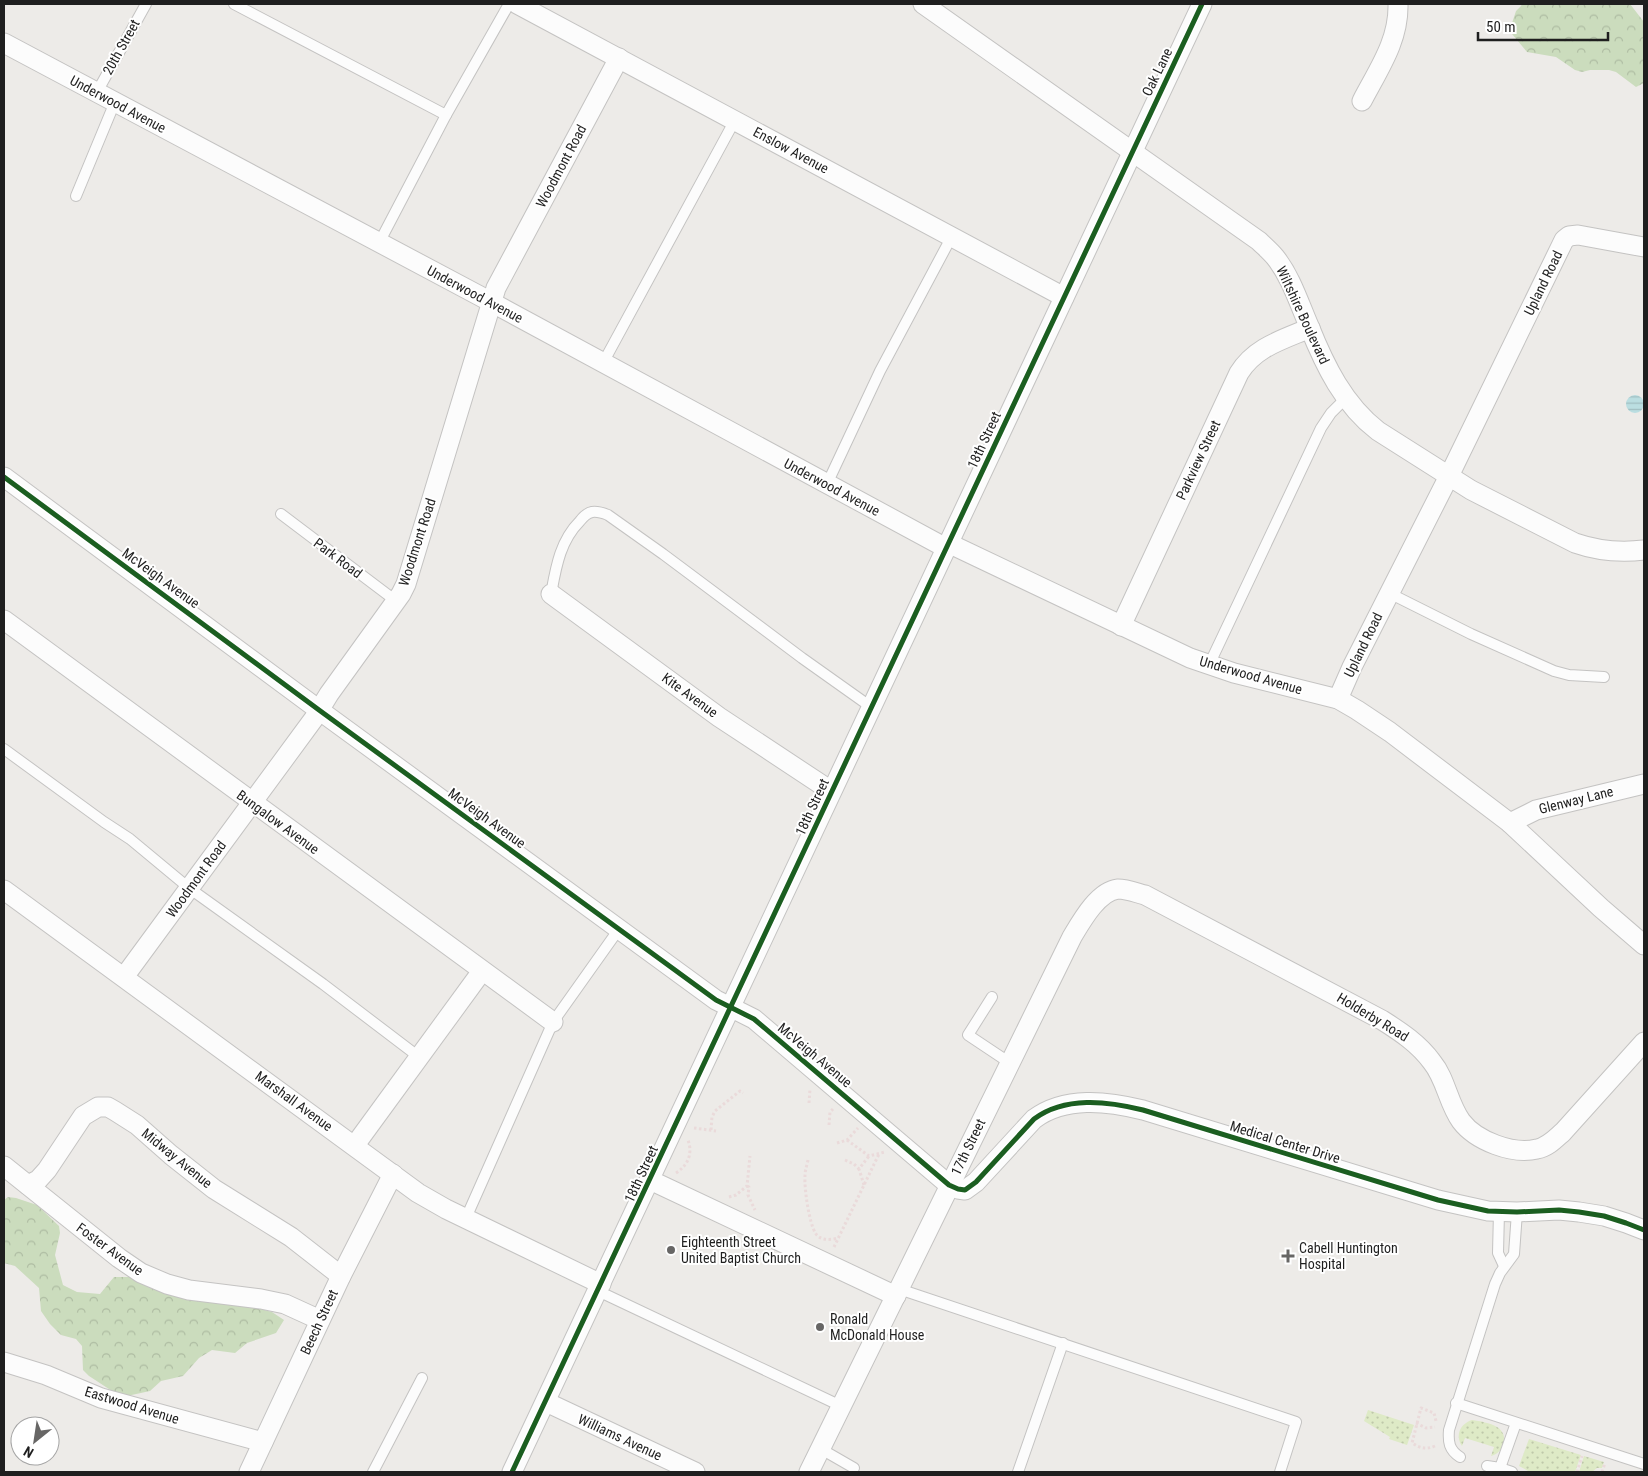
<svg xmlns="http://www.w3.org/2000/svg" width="1648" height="1476" font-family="'Roboto Condensed',sans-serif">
<defs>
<pattern id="grass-dots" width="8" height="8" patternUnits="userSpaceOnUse" patternTransform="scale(1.25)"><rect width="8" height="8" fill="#deeac6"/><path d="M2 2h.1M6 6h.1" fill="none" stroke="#bec8aa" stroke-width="1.8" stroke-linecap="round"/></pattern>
<pattern id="forest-crowns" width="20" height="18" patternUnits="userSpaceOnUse" patternTransform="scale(1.25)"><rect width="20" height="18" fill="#cbdcbd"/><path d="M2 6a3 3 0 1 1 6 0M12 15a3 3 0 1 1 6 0" fill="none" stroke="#aebca2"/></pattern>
<pattern id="water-rules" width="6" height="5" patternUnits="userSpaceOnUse" patternTransform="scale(1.25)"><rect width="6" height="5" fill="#bbdee1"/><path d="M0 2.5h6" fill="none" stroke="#a0bec1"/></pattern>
</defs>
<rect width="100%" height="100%" fill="#edebe8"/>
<g fill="url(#grass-dots)">
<path d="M1368 1410 1414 1425 1407 1445 1389 1439 1390 1437 1364 1421Z"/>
<path d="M1472 1420C1480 1421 1490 1423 1497 1427 1510 1435 1504 1453 1491 1456L1494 1447 1465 1438 1462 1446C1455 1435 1460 1424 1472 1420Z"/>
<path d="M1529 1439 1581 1455 1575 1472H1530L1519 1466Z"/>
<path d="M1584 1456 1604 1462 1602 1468H1597L1592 1472H1579Z"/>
</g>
<g fill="url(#forest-crowns)">
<path d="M1522 4H1630L1644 22V83L1636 87 1616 72 1609 70H1590L1582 72 1575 70 1556 57 1527 52 1512 34 1511 26 1516 11 1521 6Z"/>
<path d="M8 1197 16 1198 37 1205 59 1226 60 1233 55 1255 63 1285 77 1292 100 1294 114 1277H130L158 1291 173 1295 219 1298 272 1312 284 1320 276 1333 247 1343 235 1353 212 1350 199 1358 183 1376 161 1381 150 1391 127 1396 112 1391 89 1376 83 1370 82 1346 76 1339 61 1335 50 1324 41 1311 39 1288 15 1266 4 1263V1200Z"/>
</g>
<circle fill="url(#water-rules)" cx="1635" cy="404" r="9"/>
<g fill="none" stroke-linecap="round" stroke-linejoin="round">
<g stroke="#c4c3c2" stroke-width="12">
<g id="service">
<path d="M234 4 446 115"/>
<path d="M97 92 146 4"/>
<path d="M76 196 115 102"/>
<path d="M379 243 446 115 509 4"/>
<path d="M603 363 735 120"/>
<path d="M827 484 880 371 952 236"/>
<path d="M281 514 396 601"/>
<path d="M1389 593 1471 634 1554 671 1569 675 1604 677"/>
<path d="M551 594C556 567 560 541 580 521 583 517 587 513 592 512 598 511 603 513 608 515L663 554 802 658 871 707"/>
<path d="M1209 665 1321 428 1331 413 1346 398"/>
<path d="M4 749 104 822 130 839 189 888 323 984 419 1057"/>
<path d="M992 997 968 1035 1010 1063"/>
<path d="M1499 1212 1498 1253 1504 1266"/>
<path d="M466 1218 553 1022 619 929"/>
<path d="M899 1289 1296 1422 1280 1472"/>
<path d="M598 1291 841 1406"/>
<path d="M1456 1403 1644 1464"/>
<path d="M821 1449 854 1468"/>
<path d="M1460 1457C1449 1450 1448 1442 1449 1430L1495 1284 1500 1273 1514 1254 1517 1212"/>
<path d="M1487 1466 1500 1468 1516 1423"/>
<path d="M1500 1468 1512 1472"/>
<path d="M373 1472 422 1378"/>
<path d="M1018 1472 1063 1343"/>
</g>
</g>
<g stroke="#c4c3c2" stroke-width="21">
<g id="minor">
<path d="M517 4 1064 297"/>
<path d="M923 4 1259 241C1264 246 1270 251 1275 257 1291 277 1299 303 1309 326 1325 366 1344 405 1378 431L1471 490 1575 543C1598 551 1619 553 1644 550"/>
<path d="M4 43 478 295 946 548"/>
<path d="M1362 101C1378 70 1399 41 1398 4"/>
<path d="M4 477 319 710 716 1000 754 1019 949 1185 958 1189 965 1190 976 1182 1034 1119C1065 1096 1107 1101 1143 1110L1438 1200 1488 1211 1517 1212 1559 1210 1579 1212 1604 1216 1626 1223 1644 1230"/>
<path d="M948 543 1190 658 1234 673 1338 699 1357 710 1390 732 1510 823 1601 908 1644 945"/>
<path d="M551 594 719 717 831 791"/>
<path d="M4 620 553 1022"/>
<path d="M1121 626 1239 373C1255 347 1282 340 1310 328"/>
<path d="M1338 699 1352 667 1449 476 1564 240 1569 236 1578 235 1644 247"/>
<path d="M1510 823 1536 810 1644 784"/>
<path d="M4 890 418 1193 446 1209 601 1284"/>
<path d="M124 977 315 717 329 694 401 594 406 584 496 288 619 58"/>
<path d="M355 1145 482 971"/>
<path d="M4 1166 119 1258 141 1273 167 1284 189 1290 261 1299 285 1304 320 1320"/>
<path d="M650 1180 896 1296"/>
<path d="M28 1185 38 1180 47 1170 83 1116 98 1107H108L115 1111 137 1125 171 1155 214 1189 291 1237 341 1276"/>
<path d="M4 1362 46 1375 101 1398 263 1442"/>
<path d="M546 1402 695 1472"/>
<path d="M249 1472 341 1276 393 1174"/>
<path d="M512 1472 1202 4"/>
<path d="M809 1472 1072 937C1081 922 1098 891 1118 889 1127 889 1137 893 1145 895L1382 1020C1401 1032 1419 1044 1432 1062 1446 1079 1448 1103 1461 1121 1476 1141 1513 1155 1537 1149 1548 1147 1555 1139 1563 1132L1644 1042"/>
</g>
</g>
<g stroke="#eadada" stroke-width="3" stroke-dasharray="2.5 2.5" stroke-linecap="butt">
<path d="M809 1103 810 1089"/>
<path d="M829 1125 830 1112 833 1109"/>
<path d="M694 1128 716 1131"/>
<path d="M711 1130 712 1117 715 1111 740 1091 743 1093"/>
<path d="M847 1140 869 1156 885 1152"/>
<path d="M837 1143 847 1140 858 1128"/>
<path d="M808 1160C807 1165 805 1170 805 1176 804 1187 809 1224 816 1234 821 1241 831 1240 838 1238"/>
<path d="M845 1160 854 1164 859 1169"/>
<path d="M676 1173C688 1165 693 1154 688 1140"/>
<path d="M864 1185 859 1169 869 1156"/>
<path d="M747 1186 749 1187 748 1195 755 1210"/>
<path d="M729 1197 736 1195 747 1186 750 1156"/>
<path d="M834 1247 879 1154"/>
<path d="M1416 1423 1426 1428 1435 1427"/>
<path d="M1435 1446C1426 1450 1420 1448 1412 1443L1421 1408 1434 1413 1436 1421"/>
<path d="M1577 1472 1582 1456"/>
<path d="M1602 1472 1605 1463"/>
</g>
<use href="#service" stroke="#fcfcfc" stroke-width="10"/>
<use href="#minor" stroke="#fcfcfc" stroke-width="19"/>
<g stroke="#fff" stroke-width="8">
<g id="cycleway">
<path d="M4 477 319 710 716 1000 754 1019 949 1185 958 1189 965 1190 976 1182 1034 1119C1065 1096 1107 1101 1143 1110L1438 1200 1488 1211 1517 1212 1559 1210 1579 1212 1604 1216 1626 1223 1644 1230"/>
<path d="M512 1472 1202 4"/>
</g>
</g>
<use href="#cycleway" stroke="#1b5e20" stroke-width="5"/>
</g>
<g fill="#676665" stroke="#fff" stroke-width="2">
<circle cx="671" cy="1250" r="5"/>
<path d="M1285.5 1248.5h5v5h5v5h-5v5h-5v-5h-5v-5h5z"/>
<circle cx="820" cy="1327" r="5"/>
</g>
<g text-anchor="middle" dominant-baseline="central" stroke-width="4" stroke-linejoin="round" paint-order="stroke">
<g font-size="14" fill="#1f1f1f" stroke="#fff">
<text transform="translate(121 47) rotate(-61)">20th Street</text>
<text transform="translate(1157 72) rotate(-64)">Oak Lane</text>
<text transform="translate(118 104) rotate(28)">Underwood Avenue</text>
<text transform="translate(791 150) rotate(28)">Enslow Avenue</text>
<text transform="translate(561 166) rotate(-62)">Woodmont Road</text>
<text transform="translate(1543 283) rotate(-64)">Upland Road</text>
<text transform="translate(475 294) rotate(28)">Underwood Avenue</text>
<text transform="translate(1303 315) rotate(65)">Wiltshire Boulevard</text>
<text transform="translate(984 440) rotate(-65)">18th Street</text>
<text transform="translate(1198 460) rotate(-65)">Parkview Street</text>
<text transform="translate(832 487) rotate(28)">Underwood Avenue</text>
<text transform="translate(417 542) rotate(-72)">Woodmont Road</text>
<text transform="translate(338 558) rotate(37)">Park Road</text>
<text transform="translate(161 578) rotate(36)">McVeigh Avenue</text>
<text transform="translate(1363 645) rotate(-64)">Upland Road</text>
<text transform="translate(1251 675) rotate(16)">Underwood Avenue</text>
<text transform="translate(690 695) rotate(36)">Kite Avenue</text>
<text transform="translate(1576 800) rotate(-14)">Glenway Lane</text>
<text transform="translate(812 807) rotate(-65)">18th Street</text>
<text transform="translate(487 818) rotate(36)">McVeigh Avenue</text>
<text transform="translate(278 822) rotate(36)">Bungalow Avenue</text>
<text transform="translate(196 879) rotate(-54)">Woodmont Road</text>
<text transform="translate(1373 1017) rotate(31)">Holderby Road</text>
<text transform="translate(815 1055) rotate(40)">McVeigh Avenue</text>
<text transform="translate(294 1101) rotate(36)">Marshall Avenue</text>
<text transform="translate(1285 1142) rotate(17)">Medical Center Drive</text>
<text transform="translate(968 1147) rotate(-64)">17th Street</text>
<text transform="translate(177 1158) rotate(39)">Midway Avenue</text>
<text transform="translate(641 1174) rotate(-65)">18th Street</text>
<text transform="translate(110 1249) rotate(36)">Foster Avenue</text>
<text transform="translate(319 1322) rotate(-65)">Beech Street</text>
<text transform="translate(132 1405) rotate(17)">Eastwood Avenue</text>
<text transform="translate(620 1437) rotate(25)">Williams Avenue</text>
</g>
<g font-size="14" fill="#1f1f1f" stroke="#fff" text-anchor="start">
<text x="681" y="1242">Eighteenth Street<tspan x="681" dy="16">United Baptist Church</tspan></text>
<text x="1299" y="1248">Cabell Huntington<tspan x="1299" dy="16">Hospital</tspan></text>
<text x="830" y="1319">Ronald<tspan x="830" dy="16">McDonald House</tspan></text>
</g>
</g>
<rect width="1648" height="1476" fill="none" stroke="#1f1f1f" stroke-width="10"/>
<g transform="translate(35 1441) rotate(210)"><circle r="24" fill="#ffffff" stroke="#a5a5a5"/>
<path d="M0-4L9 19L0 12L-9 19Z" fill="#676665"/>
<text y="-8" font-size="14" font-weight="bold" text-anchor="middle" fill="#1f1f1f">N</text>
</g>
<path d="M1478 32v8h130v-8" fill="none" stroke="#1f1f1f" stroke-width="2.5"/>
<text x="1486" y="32" font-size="15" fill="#1f1f1f" stroke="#ffffff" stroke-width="4" paint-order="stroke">50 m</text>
</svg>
